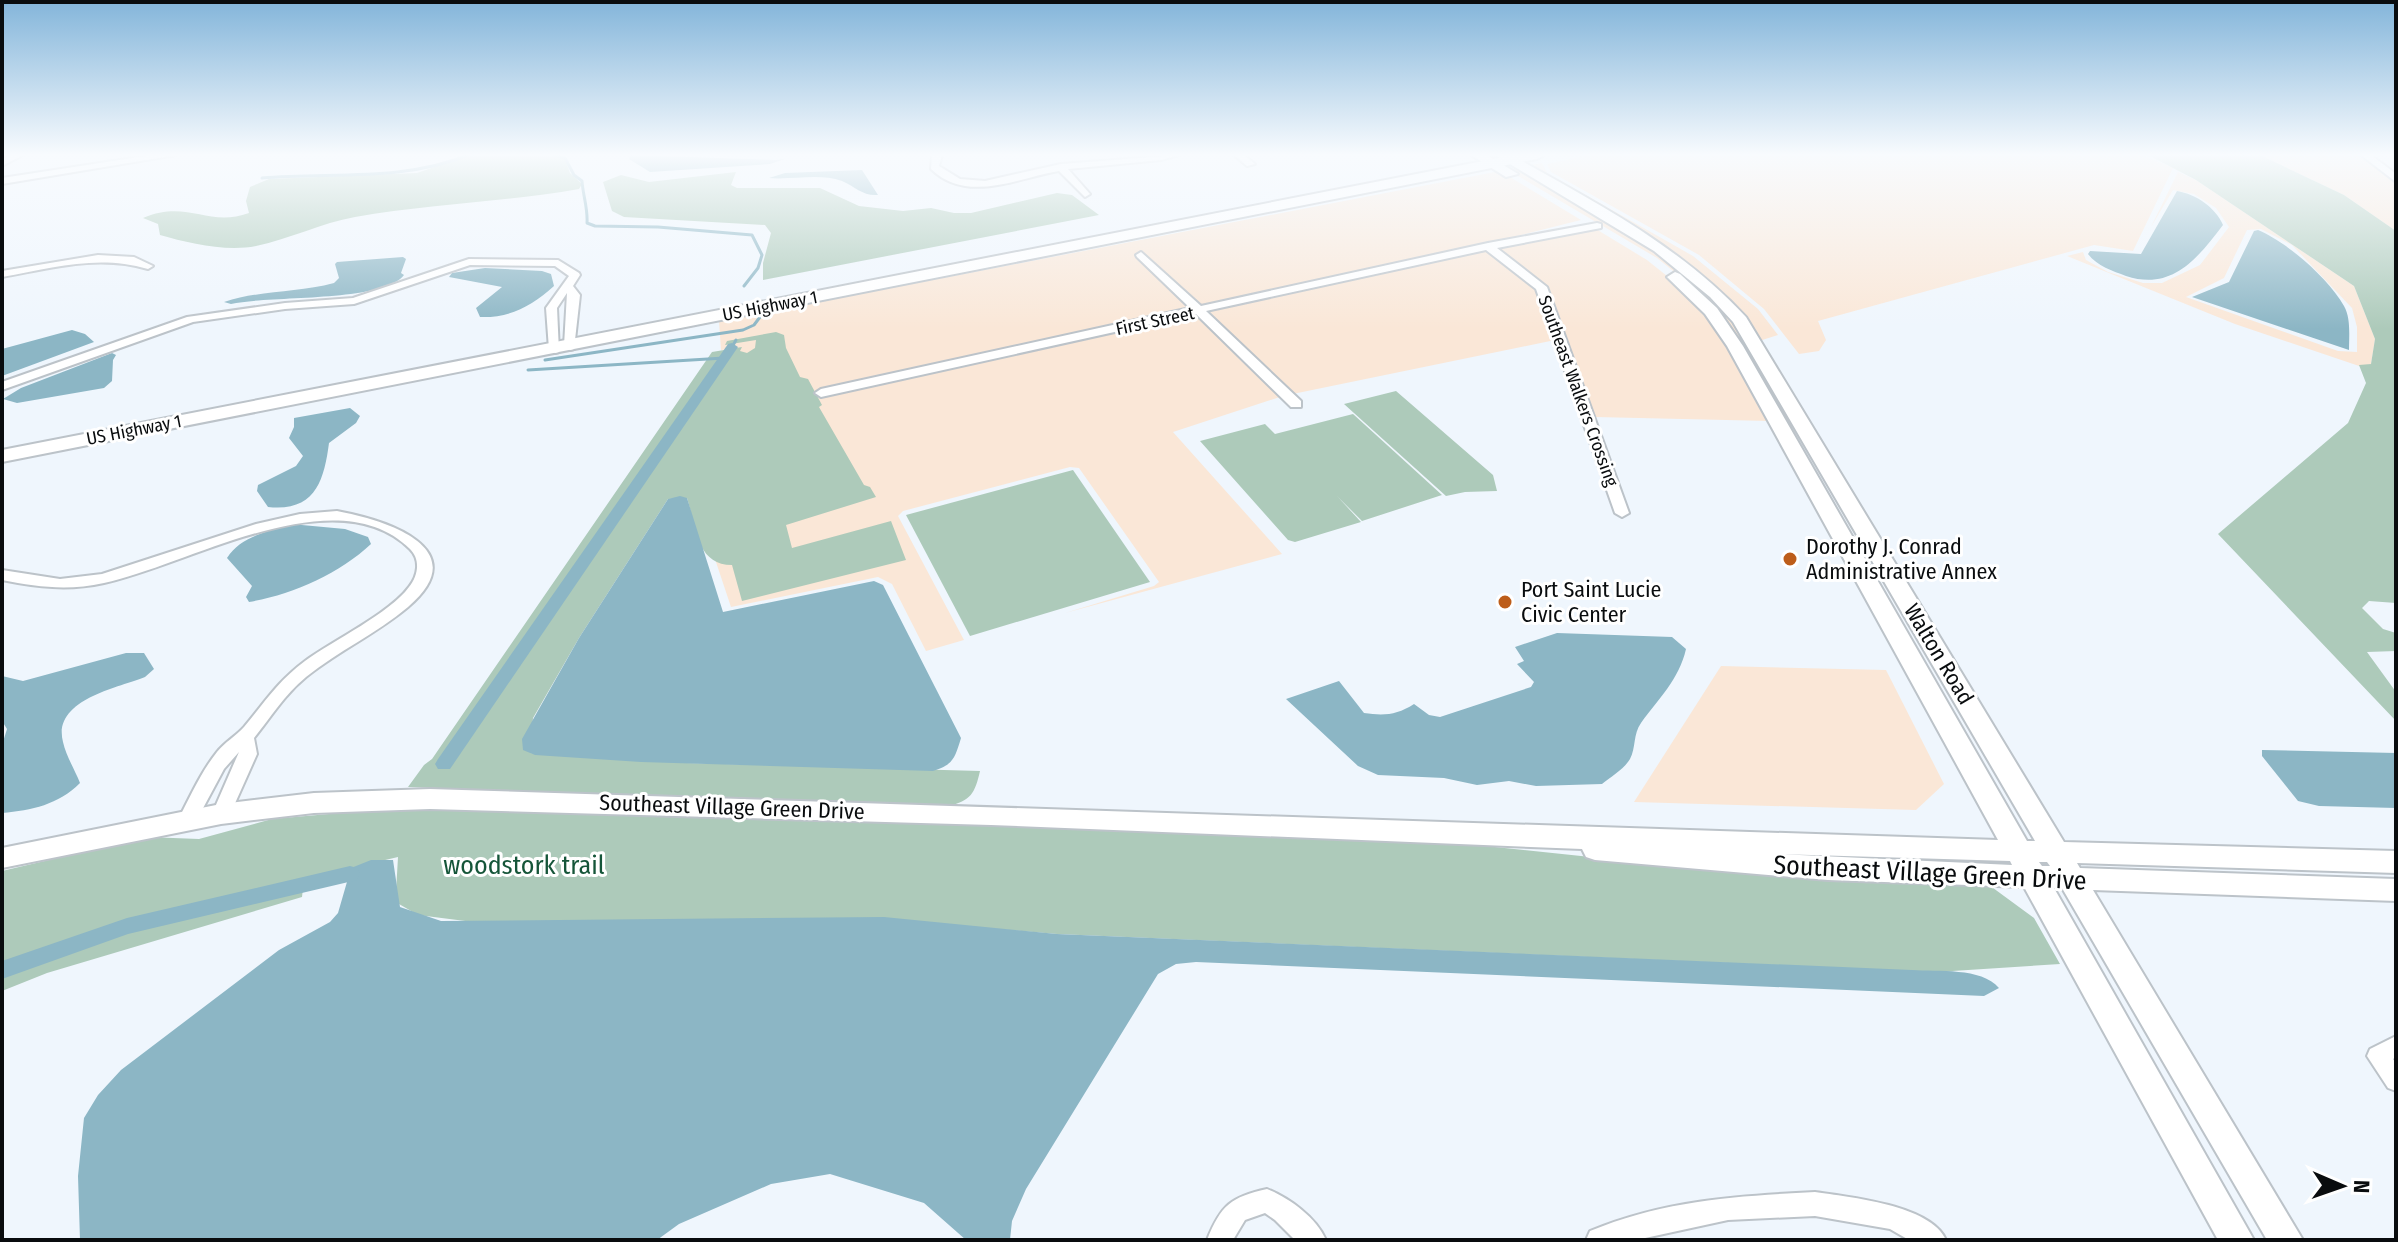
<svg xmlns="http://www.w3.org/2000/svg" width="2398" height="1242" font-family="'Fira Sans Condensed',sans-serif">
<rect width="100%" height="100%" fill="#eff6fd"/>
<g fill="#fae7d7" fill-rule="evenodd">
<path d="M1589 155H2143L2173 168 2133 251 2094 245 1818 321 1826 340 1819 351 1799 354 1764 309 1699 255 1551 172 1547 164Z"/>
<path d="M2260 155H2360L2396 183V231L2344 195Z"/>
<path d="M1542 163 1547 173 1693 256 1758 309 1778 335 1759 341 1728 299 1692 266 1636 229 1526 166Z"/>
<path d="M1518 168 1654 247 1709 296 1743 335 1795 421H1785L1693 287 1657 258 1508 170Z"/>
<path d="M1500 171 1581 220 1481 245 813 392 817 398 1486 249 1535 287 1555 340 1283 396 1173 432 1282 554 1065 613 1154 586 1159 582 1079 468 1070 467 903 511 898 516 964 640 926 651 892 584 878 577 731 607 694 496 651 476 741 348 721 350 719 321Z"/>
<path d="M2178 172 2196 180 2354 286 2375 339 2371 364 2362 367 2235 324 2067 256 2083 252 2086 260 2108 272 2143 283H2162L2200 265 2229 227 2216 208 2194 194 2173 190 2151 227ZM2261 229 2292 245 2352 308 2357 327V352L2338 351 2186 297 2224 278 2247 230Z"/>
<path d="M1596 229 1647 260 1682 288 1705 312 1729 346 1770 421 1595 417 1546 286 1496 248Z"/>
<path d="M1721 666 1886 670 1944 784 1916 810 1634 802Z"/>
</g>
<g fill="#adcaba">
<path d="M469 155 564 157 570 173 582 184 579 189C505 202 429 204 355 217 321 223 290 239 256 246 226 252 188 243 160 235L158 224 143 218C188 199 208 228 249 213L246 201 250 187 269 179 417 173Z"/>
<path d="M2148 155H2260L2344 195 2396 231V603L2369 601 2362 608 2383 629 2396 633V651L2367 652 2396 692V721L2218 534 2348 423 2366 383 2359 365 2371 364 2375 339 2354 286 2196 180Z"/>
<path d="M736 172 731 185 737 188H820L859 206 903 211 931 208 954 213H971L1057 193 1072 195 1099 215 763 280V263L771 233 765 225 624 217 612 211 603 182 621 175 649 182Z"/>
<path d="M776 332 784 335 786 348 800 377 808 379 822 405 819 407 864 485 870 487 876 497 786 525 792 548 891 521 906 560 742 601 732 565C696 565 696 526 687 498L668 499 579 638 533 718 530 753 686 763 980 771C975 793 971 801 948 806L408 787 424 765 432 759 712 352 742 347 740 351 747 353 755 348 756 340 725 345 727 341Z"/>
<path d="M1396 391 1493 475 1497 491 1465 492 1446 496 1344 404Z"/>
<path d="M1353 414 1442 495 1362 521 1337 496 1361 522 1295 542 1288 540 1200 441 1265 424 1275 434Z"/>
<path d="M1073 470 1150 582 970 636 906 515Z"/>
<path d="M397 808H524L1419 839 1657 864 1989 885 2034 918 2060 964 1937 972 1057 934 866 918 481 923 418 915 399 904 396 892 398 857 304 879 302 897 47 973 2 991V871L147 837 199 839 272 819Z"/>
</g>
<g fill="#8cb6c5">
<path d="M631 155 776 160 785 159 770 164 650 172 629 159Z"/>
<path d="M862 170 878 195C862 196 856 187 842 181 820 173 792 180 769 178L785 173Z"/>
<path d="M2177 191C2196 194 2216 208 2223 225 2197 259 2172 291 2126 276 2113 271 2097 266 2088 254L2090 251 2141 254Z"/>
<path d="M2258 230C2287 242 2328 278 2344 306 2351 318 2349 336 2349 350L2192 297 2229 282 2254 231Z"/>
<path d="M403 257 406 259 401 273 404 275C382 303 269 295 231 304L224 302C260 290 297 293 334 283L339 278 335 264 337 262Z"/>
<path d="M485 268 542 271 551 274 554 286C532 306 510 318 480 317L476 308 502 287 449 277 452 273Z"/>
<path d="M72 330 85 334 94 342 2 376V349Z"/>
<path d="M112 353 116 355 113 360 112 381 104 388 17 403 3 399 21 388Z"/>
<path d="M350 408 360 416 356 423 329 443C324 481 315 512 268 507L257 491 258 485 296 466 303 456 289 438 294 427V418Z"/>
<path d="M680 496 687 498 723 612 874 581 883 585 961 738C955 758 953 765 933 771L641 762 535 755 523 750 522 739 579 638 668 499Z"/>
<path d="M291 524 345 529 368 537 371 544C339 574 291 595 249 602L246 597 252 586 227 558C241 536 267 532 291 524Z"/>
<path d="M1557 633 1672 637 1686 649C1679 680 1658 699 1641 723 1633 734 1636 748 1630 759 1624 769 1611 777 1602 784L1536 786 1509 781 1477 785 1444 778 1378 775 1358 766 1286 699 1339 681 1364 713C1384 716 1397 715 1414 704L1429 715 1440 717 1531 687 1534 682 1517 664 1524 661 1515 647Z"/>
<path d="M126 653H144L154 669 145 677C117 688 52 700 63 742 66 756 75 770 80 783 58 805 32 810 2 813V745L7 729 2 721V676L23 681Z"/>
<path d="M2262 750 2396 753V808L2319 806 2298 801 2262 756Z"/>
<path d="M371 860H393L400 907 441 921 884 917 1057 934 1912 970C1938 972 1981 967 1999 988L1984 996 1196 962 1176 964 1158 974 1026 1189 1012 1221 1010 1240H966L924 1203 830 1174 771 1184 679 1224 657 1240H80L78 1176 84 1118 98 1095 121 1070 279 950 330 922 338 913 351 868Z"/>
</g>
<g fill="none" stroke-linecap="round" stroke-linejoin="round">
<g stroke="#8cb6c5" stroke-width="3">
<path d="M553 155 565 158 574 175 582 181C583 196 588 208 587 223L595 226 658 227 752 235 762 255 758 268 744 286"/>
<path d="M262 178C331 172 402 182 468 155"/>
<path d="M732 347 736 340"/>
<path d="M545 360 743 330 754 325 760 317"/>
<path d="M528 370 724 358"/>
</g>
<g fill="#8cb6c5" fill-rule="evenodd">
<path d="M732 343 738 347 450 769H438L435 764 438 759 728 344Z"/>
<path d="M350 866 357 868 360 874 357 880 128 934 2 979V961L127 918Z"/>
</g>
<g stroke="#bcc3c9" stroke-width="4">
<g id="street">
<path d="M11 155H23L2 166V159Z"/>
<path d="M152 155H176L2 184V178Z"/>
<path d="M932 155H942L939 166 960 179 985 181 1061 164 1179 155 1161 160 1068 169 1090 194 1085 197 1059 171C1017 178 967 204 931 169Z"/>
<path d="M1234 155H1244L1255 164 1247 166Z"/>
<path d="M2361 155H2371L2396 174V182Z"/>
<path d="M1597 223 1601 224V228L1497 248 1547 287 1629 513 1622 517 1615 513 1536 289 1486 250 1206 311 1301 401V407H1291L1196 314 821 397 815 393 821 389 1190 308 1137 257 1136 255 1141 252 1201 306 1488 243Z"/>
<path d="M98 255 134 257 153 266 148 269C98 254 52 268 2 277V271Z"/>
<path d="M469 259 558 260 579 273 580 275 573 286 580 295 574 349 570 350 564 346 567 293 557 308 559 352 555 353 549 349 546 308 569 276 555 266 470 265 354 304 285 309 193 322 2 390V382L187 317 285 303 353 298Z"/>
<path d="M337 511C385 520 477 548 408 607 376 634 338 651 306 677 284 695 271 717 254 738L257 754 228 819 221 821 214 819 212 814 239 752 224 769 194 825 187 827 180 825 178 820C190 797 201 772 217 752 225 742 236 736 244 727 265 702 278 681 305 661 334 640 390 613 409 587 418 576 421 560 410 549 336 475 187 566 104 583 68 591 37 587 2 580V570L60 579 102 574 256 524 300 514Z"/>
<path d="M2396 1036V1057L2393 1059 2396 1063V1091L2388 1088 2367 1056 2370 1049Z"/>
<path d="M1267 1189C1289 1198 1316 1217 1326 1240H1295L1275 1220 1265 1213 1245 1220 1233 1240H1207C1221 1205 1231 1197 1267 1189Z"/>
<path d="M1815 1192C1849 1197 1931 1205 1946 1240H1909L1890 1229 1815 1216 1728 1220 1636 1240H1586L1590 1231C1665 1200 1736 1196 1815 1192Z"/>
</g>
</g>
<g stroke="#bcc3c9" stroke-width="4">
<g id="secondary">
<path d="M1471 155H1487L1518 174 1506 177Z"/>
<path d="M1495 155H1511C1595 202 1679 245 1746 317L2064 842 2396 851V873L2077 863 2080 868 2396 879V901L2093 890 2303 1240H2267L2062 888H2054L2254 1240H2218L2024 887 1828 880 1595 860 1586 857 1582 849 991 825 430 809 314 813 221 824 2 868V848L221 804 314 793 430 789 1998 840 1727 346 1705 314 1667 277 1675 272 1680 274 1717 308 1743 346 2027 841H2035L1733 322 1710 297 1654 251ZM1777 854 2010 861 2012 865ZM2039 862H2047L2050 866H2042Z"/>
</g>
</g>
<g stroke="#bcc3c9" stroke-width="4">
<path id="primary" d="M1514 155H1544L1537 159 2 462V450Z"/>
</g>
<use href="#street" fill="#fff" fill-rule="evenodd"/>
<use href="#secondary" fill="#fff" fill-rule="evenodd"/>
<use href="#primary" fill="#fff" fill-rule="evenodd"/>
</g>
<linearGradient id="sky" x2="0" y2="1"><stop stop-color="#83b5da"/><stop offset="0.47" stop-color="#f8fbfe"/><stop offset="1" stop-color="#f8fbfe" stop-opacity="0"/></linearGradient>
<rect width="2398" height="329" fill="url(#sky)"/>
<g fill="#bd5d1a" stroke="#fff" stroke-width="3">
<circle cx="1790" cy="559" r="8"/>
<circle cx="1505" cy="602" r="8"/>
</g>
<g text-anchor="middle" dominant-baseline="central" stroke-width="6" stroke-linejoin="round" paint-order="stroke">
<g font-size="18" fill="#090c0e" stroke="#fff">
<text transform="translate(770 306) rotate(-11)">US Highway 1</text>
<text transform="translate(1155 321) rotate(-12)">First Street</text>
<text transform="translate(1578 391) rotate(70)">Southeast Walkers Crossing</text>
<text transform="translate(134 430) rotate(-11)">US Highway 1</text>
</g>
<g font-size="22" fill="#090c0e" stroke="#fff" text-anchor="start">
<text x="1806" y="546">Dorothy J. Conrad<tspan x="1806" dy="25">Administrative Annex</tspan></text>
<text x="1521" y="589">Port Saint Lucie<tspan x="1521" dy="25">Civic Center</tspan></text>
</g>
<g font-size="22" fill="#090c0e" stroke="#fff">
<text transform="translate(1939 654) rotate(59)">Walton Road</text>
<text transform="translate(732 807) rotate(2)">Southeast Village Green Drive</text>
</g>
<g font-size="26" fill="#155539" stroke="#fff">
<text x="524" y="865">woodstork trail</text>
</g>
<g font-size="26" fill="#090c0e" stroke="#fff">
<text transform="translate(1930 873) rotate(3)">Southeast Village Green Drive</text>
</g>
</g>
<rect width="2398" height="1242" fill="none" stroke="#090c0e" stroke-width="8"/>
<g transform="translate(2342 1186) rotate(92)" stroke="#ffffff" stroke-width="6" paint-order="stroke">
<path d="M0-6L14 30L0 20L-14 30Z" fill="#090c0e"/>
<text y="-12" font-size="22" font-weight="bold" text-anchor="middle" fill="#090c0e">N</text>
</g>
</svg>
